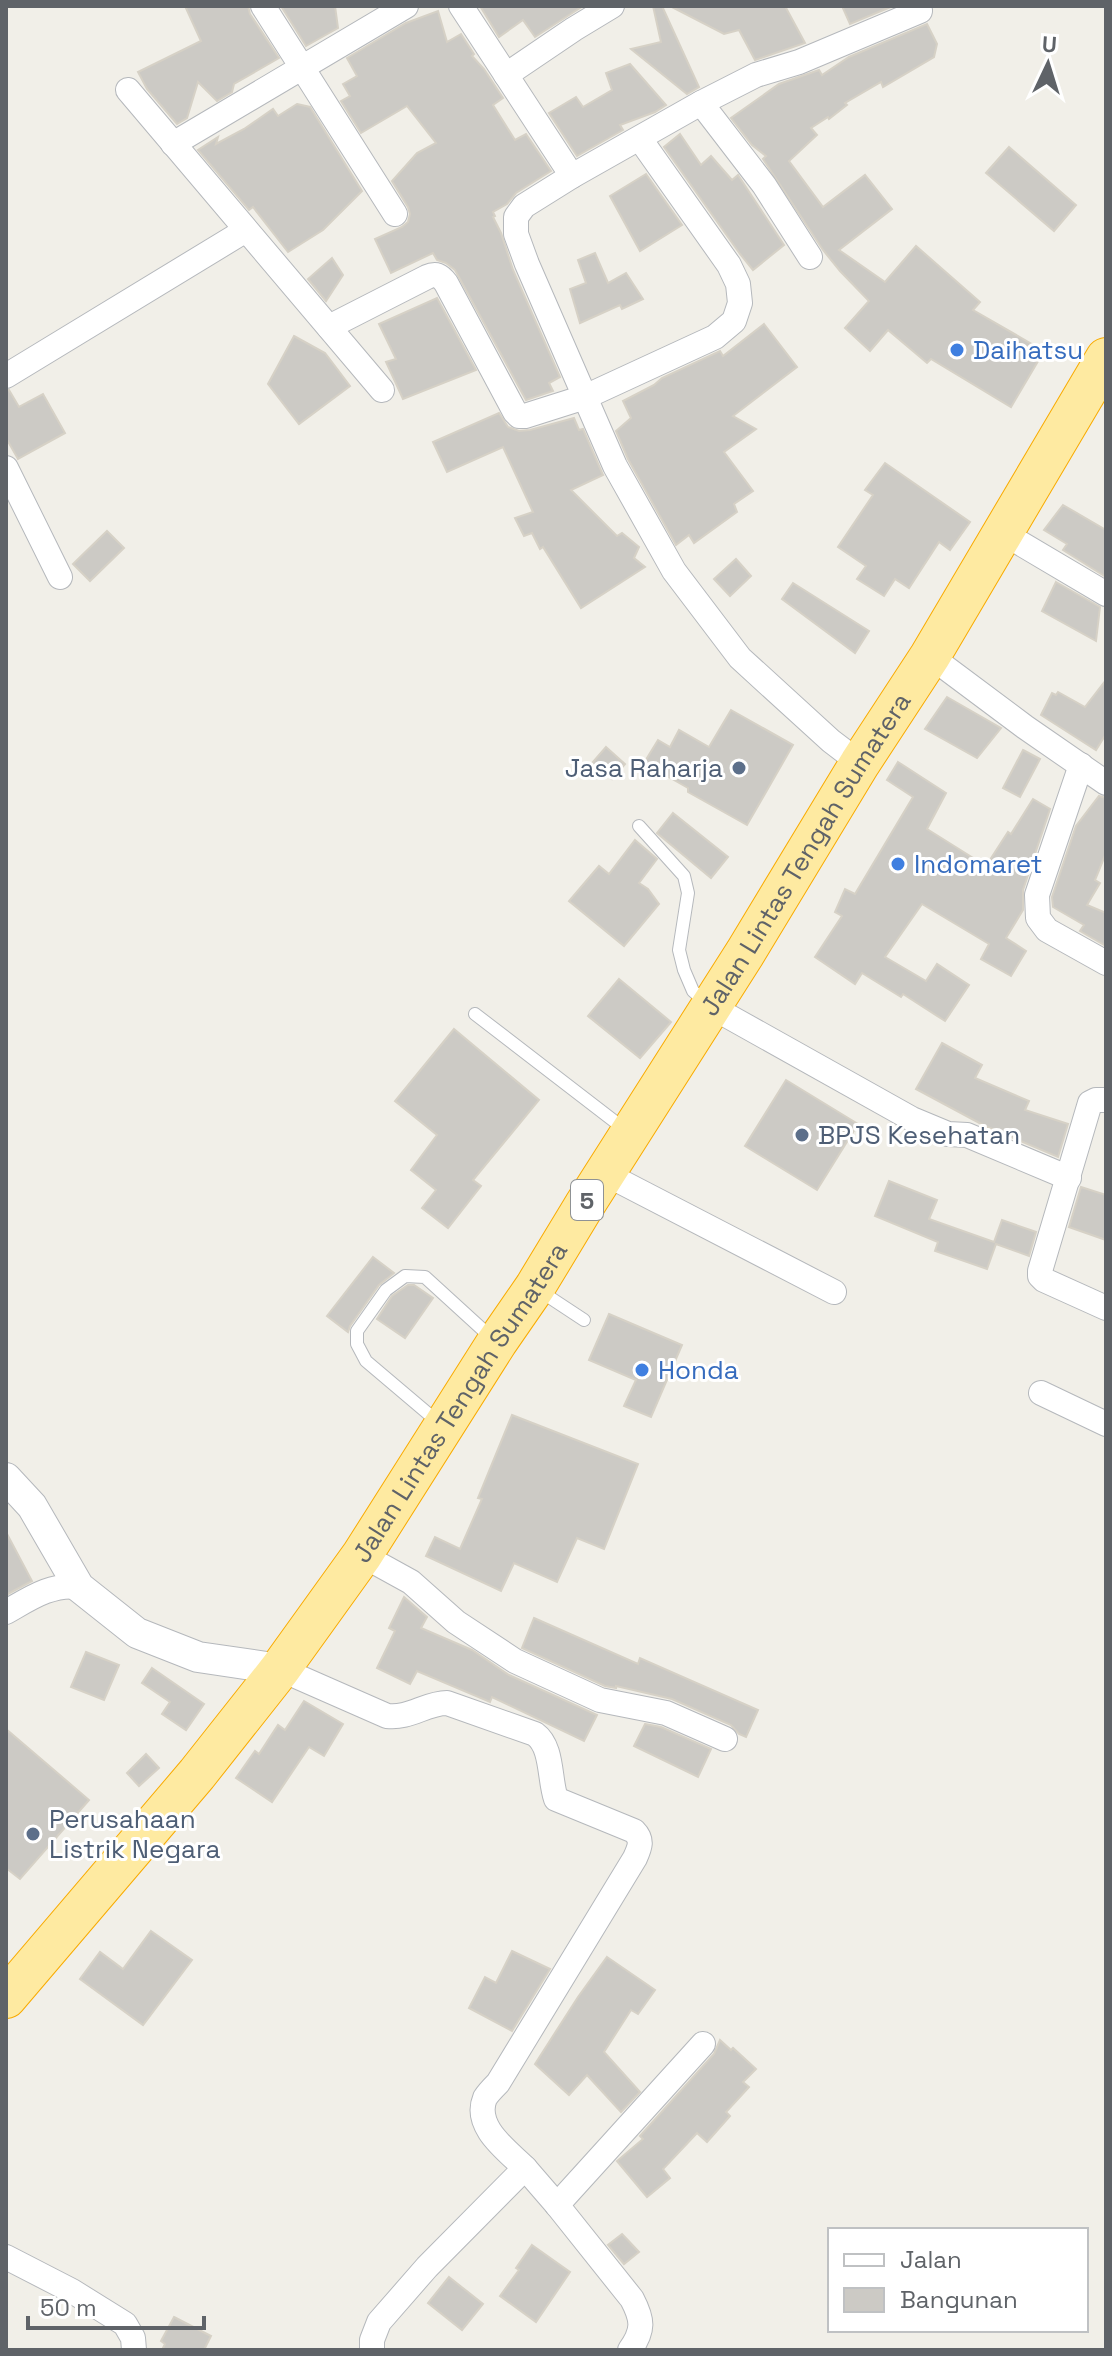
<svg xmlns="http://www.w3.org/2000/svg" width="1112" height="2356" font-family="'Space Grotesk',sans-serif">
<rect width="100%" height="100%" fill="#f1efe8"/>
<g fill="#cccac5" stroke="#d6d1c6" stroke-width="2">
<path d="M185 6H248L250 14 279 58 234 84 232 92 217 101 198 82 187 118 177 124 147 89 138 72 201 41Z"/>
<path d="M281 6H335L338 28 306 46Z"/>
<path d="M480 6H583L535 37 523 20 499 37Z"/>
<path d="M653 6H662L699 87 687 94 631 49 661 42Z"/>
<path d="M670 6H785L805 43 755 60 739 30 724 34Z"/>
<path d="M842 6H893L850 24Z"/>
<path d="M438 11 447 42 461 34 474 54 472 56 484 69 503 98 493 105 515 140 526 134 551 171 516 193 507 204 493 212 495 216 493 217 501 233 513 270 560 377 549 383 553 391 526 400 455 270 446 263 437 260 433 253 391 273 375 239 402 227 408 222 410 214 408 207 392 181 417 153 436 143 407 106 361 133 341 101 350 96 343 84 357 76 347 58 406 23Z"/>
<path d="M927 24 937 44 934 57 883 87 881 82 845 103 847 105 829 119 828 117 811 128 817 135 789 161 823 207 865 175 892 209 839 250 885 282 916 246 980 302 973 310 1044 351 1011 407 931 359 927 363 888 330 870 351 845 328 869 301 840 271 823 250 763 159 766 156 752 145 731 118 779 84 819 70 822 75 849 57Z"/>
<path d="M630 64 666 105 655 112 620 125 623 130 577 156 549 113 576 97 583 107 612 90 606 73Z"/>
<path d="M297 104 310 107 362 191 323 230 288 252 253 207 249 210 198 150 218 137 216 144 244 129 273 109 278 116Z"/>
<path d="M680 134 701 165 711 156 732 180 738 175 784 245 753 270 740 254 664 147Z"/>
<path d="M1009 147 1076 205 1054 231 986 173Z"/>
<path d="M646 174 682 225 640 251 610 196Z"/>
<path d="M595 253 608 283 626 273 643 299 622 309 620 305 580 323 570 289 586 283 578 260Z"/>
<path d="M332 258 343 275 326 301 308 279Z"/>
<path d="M437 298 476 370 403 399 386 362 396 359 379 324Z"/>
<path d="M764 324 797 367 733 416 756 429 724 452 753 491 734 504 737 512 694 543 689 535 676 545 628 459 616 431 631 418 623 401 654 385 662 378 720 351 723 356Z"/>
<path d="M294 336 325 353 350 386 299 424 268 384Z"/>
<path d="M9 390 19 407 43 394 65 433 18 459 6 438V391Z"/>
<path d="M499 413 508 427 519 431 530 430 574 418 579 430 583 429 603 475 571 490 617 536 622 533 639 547 634 558 645 567 581 608 543 547 540 549 532 533 524 536 515 518 533 512 503 447 447 472 433 442Z"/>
<path d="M885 463 970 522 950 550 939 542 909 588 895 579 884 596 857 579 866 566 838 547 873 495 865 490Z"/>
<path d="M1063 505 1106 530V577L1063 550 1067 544 1044 530Z"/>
<path d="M107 531 124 548 90 581 73 564Z"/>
<path d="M736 559 751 576 730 596 714 579Z"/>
<path d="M1056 582 1100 607 1096 641 1042 611Z"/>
<path d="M793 583 869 631 855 653 782 599Z"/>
<path d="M1106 680V734L1096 750 1041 715 1052 693 1056 695 1058 692 1085 707Z"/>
<path d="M947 697 1001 728 977 758 925 729Z"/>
<path d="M731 710 793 745 747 825 688 792V788L644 763 658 740 670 747 679 730 709 747Z"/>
<path d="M606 747 625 764 612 779 592 763Z"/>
<path d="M1023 750 1040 759 1020 797 1003 788Z"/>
<path d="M898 762 946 793 927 829 986 866 1008 832 1011 834 1033 799 1050 809 1023 890V910L1006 938 1026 951 1011 976 981 959 989 944 922 904 885 957 926 981 937 964 969 985 945 1021 903 994 901 997 862 973 855 984 815 957 842 916 835 912 845 889 855 894 913 797 887 780Z"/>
<path d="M1099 796 1106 798V853L1095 880 1100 883 1087 905 1106 913V946L1080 931 1084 925 1053 907 1052 897 1076 826Z"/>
<path d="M673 813 728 857 711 878 657 833Z"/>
<path d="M635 840 657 859 639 883 648 889 659 904 624 946 569 901 599 866 609 874Z"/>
<path d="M619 979 671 1022 640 1058 588 1016Z"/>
<path d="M454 1029 539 1100 473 1180 481 1186 448 1228 422 1208 436 1190 411 1170 437 1135 395 1101Z"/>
<path d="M942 1043 982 1065 975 1078 1029 1101 1025 1110 1068 1124 1058 1157 985 1126 916 1089Z"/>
<path d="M786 1080 858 1124 817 1190 745 1146Z"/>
<path d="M889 1181 937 1200 929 1219 994 1242 1002 1220 1036 1232 1029 1256 996 1244 987 1269 935 1251 938 1242 875 1216Z"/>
<path d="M1081 1187 1106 1195V1240L1069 1227Z"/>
<path d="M373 1257 394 1273 379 1285 350 1326 348 1332 327 1316Z"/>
<path d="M408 1285H414L433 1298 405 1338 377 1319 392 1296Z"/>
<path d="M609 1314 682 1345 651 1417 624 1406 636 1380 589 1360Z"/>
<path d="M512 1415 638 1464 604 1549 577 1538 557 1582 514 1563 501 1591 426 1556 435 1537 460 1549 482 1499 478 1498Z"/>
<path d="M6 1532 32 1581 6 1595Z"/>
<path d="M404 1597 427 1617 421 1628 472 1650 509 1675 597 1715 584 1741 492 1697 490 1702 417 1671 410 1684 377 1668 395 1631 389 1628Z"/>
<path d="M534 1618 638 1664 640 1658 758 1710 746 1737 739 1734 731 1725 672 1699 616 1686V1688L605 1686 522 1648Z"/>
<path d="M86 1652 119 1665 104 1700 71 1687Z"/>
<path d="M152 1668 204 1704 186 1730 162 1714 170 1702 142 1683Z"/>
<path d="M304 1701 343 1724 324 1756 309 1747 272 1802 236 1778 255 1751 259 1754 278 1725 285 1730Z"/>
<path d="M645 1724 661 1727 711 1749 698 1777 634 1746Z"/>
<path d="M6 1729 89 1800 20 1879 6 1868Z"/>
<path d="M146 1754 159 1768 139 1786 127 1773Z"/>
<path d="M151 1931 192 1960 143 2025 80 1979 100 1952 123 1969Z"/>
<path d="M512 1951 550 1969 512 2031 469 2008 485 1977 496 1983Z"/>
<path d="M607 1957 655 1990 638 2014 631 2010 604 2052 640 2092 621 2112 587 2075 569 2095 535 2064 578 1997Z"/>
<path d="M720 2040 731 2050 733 2048 756 2069 743 2082 749 2087 726 2112 730 2116 707 2142 697 2133 663 2169 670 2178 647 2197 617 2161 643 2139 640 2136 714 2054Z"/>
<path d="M622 2234 639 2252 624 2264 608 2245Z"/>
<path d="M532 2245 570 2272 536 2322 500 2296 519 2270 516 2268Z"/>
<path d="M449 2277 483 2304 462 2330 428 2303Z"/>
<path d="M174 2317 211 2336 204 2350H162L165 2344 161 2341Z"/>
</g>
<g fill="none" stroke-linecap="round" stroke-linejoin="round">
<g stroke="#b5b8bc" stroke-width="14">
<g id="service">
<path d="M639 826 684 876 688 893 679 950 684 970 693 991 708 1004"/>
<path d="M475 1014 627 1131"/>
<path d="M537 1289 584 1320"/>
<path d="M438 1422 366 1361 357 1344V1331L386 1290 405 1276 425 1277 494 1340"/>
</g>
</g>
<g stroke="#b5b8bc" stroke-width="26">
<g id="minor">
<path d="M263 6 395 214"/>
<path d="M461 6 572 176"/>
<path d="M506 75 574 29 612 6"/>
<path d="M128 90 382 390"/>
<path d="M701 103 764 185 810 257"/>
<path d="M173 144 406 6"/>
<path d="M329 327 427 277C436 273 440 275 446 283L515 412 519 416H525L585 397 715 337 734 321 740 303 738 284 729 265 640 139"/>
<path d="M6 376 246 230"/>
<path d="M6 468 60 577"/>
<path d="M1003 533 1106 594"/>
<path d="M930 656 1025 727 1106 783"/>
<path d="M860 763 831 741 740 658 674 571 615 466 527 264 516 234V217L524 206 572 176 701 103 756 75 799 62 920 11"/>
<path d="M1081 765 1037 895 1038 918 1047 930 1106 963"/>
<path d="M710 1006 912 1119 948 1134 967 1135 1069 1178"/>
<path d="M1106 1100H1096L1090 1103 1040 1271V1276L1044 1280 1106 1308"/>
<path d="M604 1173 834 1292"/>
<path d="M1041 1393 1106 1424"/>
<path d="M362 1555 411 1582 456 1622 515 1661 600 1700 666 1713 725 1739"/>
<path d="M6 1612C29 1599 52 1583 79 1587"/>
<path d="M280 1669 387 1716C409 1719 426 1703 447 1703L535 1734C553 1747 549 1779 556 1799L634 1831C643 1840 640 1847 635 1858L498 2083C494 2087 488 2093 485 2098 473 2127 508 2151 525 2168L427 2267 379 2322 372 2340V2350"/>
<path d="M525 2168 557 2205 632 2299C643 2320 644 2330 630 2350"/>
<path d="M557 2205 703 2044"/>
<path d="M6 2257 72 2291 125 2324 133 2338 134 2350"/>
</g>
</g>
<g stroke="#b5b8bc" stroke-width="32">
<path id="tertiary" d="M6 1478 32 1506 79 1587 137 1633 198 1657 280 1669"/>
</g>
<g stroke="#f9ab00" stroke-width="42">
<g id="trunk">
<path id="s1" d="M6 1998 197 1774 280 1669 362 1555 497 1342 535 1287 584 1206 745 953 860 763 930 656 1106 358"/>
</g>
</g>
<use href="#service" stroke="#fff" stroke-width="12"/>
<use href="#minor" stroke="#fff" stroke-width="24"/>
<use href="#tertiary" stroke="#fff" stroke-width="30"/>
<use href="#trunk" stroke="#feeaa1" stroke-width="40"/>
</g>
<g fill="#3f7fe0" stroke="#fff" stroke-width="3">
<circle cx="957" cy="350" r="8"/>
<circle cx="898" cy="864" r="8"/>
<circle cx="642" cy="1370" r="8"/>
</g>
<g fill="#5c6f8a" stroke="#fff" stroke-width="3">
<circle cx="739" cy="768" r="8"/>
<circle cx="802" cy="1135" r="8"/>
<circle cx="33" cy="1834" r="8"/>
</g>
<g text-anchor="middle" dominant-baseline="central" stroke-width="6" stroke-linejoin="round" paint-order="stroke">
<rect fill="#fff" stroke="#8f9295" stroke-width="2" x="571" y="1180" width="32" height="40" rx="6"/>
<g font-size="24" font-weight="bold" fill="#5f6368">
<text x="587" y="1200">5</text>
</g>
<g font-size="26" fill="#366cbe" stroke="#fff" text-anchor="start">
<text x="973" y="350">Daihatsu</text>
<text x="914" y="864">Indomaret</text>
<text x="658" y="1370">Honda</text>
</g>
<g font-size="26" fill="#4e5e75" stroke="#fff" text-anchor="start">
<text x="723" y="768" text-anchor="end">Jasa Raharja</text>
<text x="818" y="1135">BPJS Kesehatan</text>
<text x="49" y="1819">Perusahaan<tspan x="49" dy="30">Listrik Negara</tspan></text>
</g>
<g font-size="26" fill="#5f6368" stroke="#fff">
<text stroke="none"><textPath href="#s1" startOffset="1398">Jalan Lintas Tengah Sumatera</textPath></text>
<text stroke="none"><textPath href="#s1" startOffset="750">Jalan Lintas Tengah Sumatera</textPath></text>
</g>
</g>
<rect width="1112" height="2356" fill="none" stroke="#5f6368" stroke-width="16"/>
<rect x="828" y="2228" width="260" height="104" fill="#ffffff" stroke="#bfc1c3" stroke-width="2"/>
<rect x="844" y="2254" width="40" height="12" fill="#ffffff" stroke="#bfc1c3" stroke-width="2"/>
<text x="900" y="2268" font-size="24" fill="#5f6368">Jalan</text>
<rect x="844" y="2288" width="40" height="24" fill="#cccac5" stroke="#bfc1c3" stroke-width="2"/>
<text x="900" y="2308" font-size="24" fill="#5f6368">Bangunan</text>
<g transform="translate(1048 64) rotate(4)" stroke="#ffffff" stroke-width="6" paint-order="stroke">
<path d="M0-6L14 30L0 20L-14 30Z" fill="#5f6368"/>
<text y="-12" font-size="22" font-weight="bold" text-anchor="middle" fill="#5f6368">U</text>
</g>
<path d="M28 2316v12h176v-12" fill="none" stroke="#5f6368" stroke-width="4"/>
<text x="40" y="2316" font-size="24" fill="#5f6368" stroke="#ffffff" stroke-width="6" paint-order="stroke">50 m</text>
</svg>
